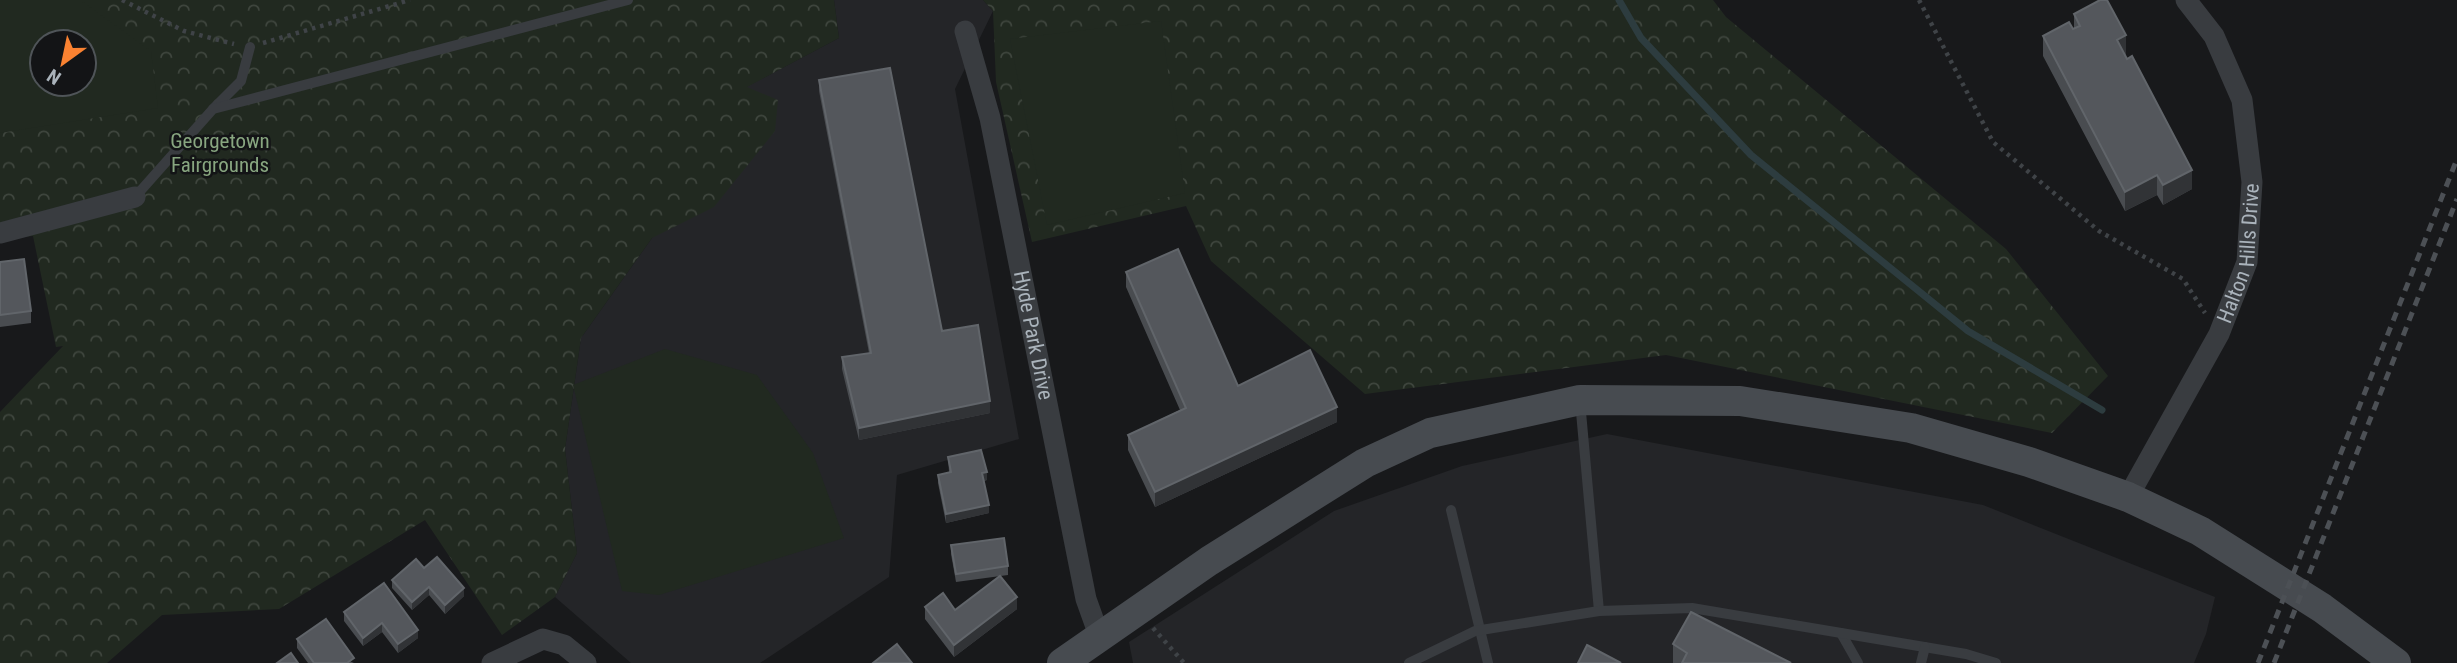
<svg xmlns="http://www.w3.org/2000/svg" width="2457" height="663" font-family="'Roboto Condensed',sans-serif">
<defs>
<pattern id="forest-crowns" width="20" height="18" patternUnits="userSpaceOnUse" patternTransform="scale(1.75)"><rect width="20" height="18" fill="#212920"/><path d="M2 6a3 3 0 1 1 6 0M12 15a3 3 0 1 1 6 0" fill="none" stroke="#3f463e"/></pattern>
</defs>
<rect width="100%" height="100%" fill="#18191b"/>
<g fill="#242528">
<path d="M834 0H983L993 11 955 89 1019 439 897 475 889 577 760 663H631L555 597 577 553 565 449 581 338 652 238 695 114 839 38Z"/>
<path d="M1607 434 1983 505 2215 597 2206 634 2194 663H1133L1129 642 1334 511 1462 466Z"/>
</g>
<g fill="url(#forest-crowns)" fill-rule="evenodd">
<path d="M0 0H834L839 38 747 87 778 100 775 131 714 207 652 238 581 338 565 449 577 553 555 597 502 635 425 520 279 609 162 615 107 663H0V412L63 346 56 347 33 236 0 239ZM42 42H84V84H42Z"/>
<path d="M983 0H1713L1726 17 2006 249 2108 376 2052 433 1666 355 1365 394 1211 261 1186 206 1032 242 996 82 993 11Z"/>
</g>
<g fill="#212920" fill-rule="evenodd">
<path d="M0 0H80L151 51 158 108 0 133ZM42 42H84V84H42Z"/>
<path d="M1161 21 1185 193 1047 225 1010 39Z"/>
<path d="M665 349 757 375 813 453 844 538 659 595 622 591 573 385Z"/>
</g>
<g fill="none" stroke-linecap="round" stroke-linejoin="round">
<path stroke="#2d3c3f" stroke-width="7" d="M1619 0 1641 38 1751 155 1968 331 2102 410"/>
<g stroke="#3f4347" stroke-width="4.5" stroke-dasharray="3.5 5" stroke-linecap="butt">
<path d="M122 0 184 31 234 44"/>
<path d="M1919 0 1993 142 2099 231 2183 279 2205 313"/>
<path d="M263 43 410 0"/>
<path d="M1153 628 1184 663"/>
</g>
<g stroke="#393c40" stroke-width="10">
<path d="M213 109 241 81 250 47"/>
<path d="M135 197 213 109 628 0"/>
<path d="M1580 401 1599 611"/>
<path d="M1451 510 1488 663"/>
<path d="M1841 633 1858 663"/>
<path d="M1409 663 1475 631 1599 611 1692 608 1966 654 1996 663"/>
<path d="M1921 663 1925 647"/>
</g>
<g stroke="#393c40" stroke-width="21">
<path id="s1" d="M965 31 990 118 1086 599 1100 638"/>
<path d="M0 233 135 197"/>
<path id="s2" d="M2128 497 2219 334 2247 262 2252 182 2242 100 2214 36 2186 0"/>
<path d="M492 663 543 639 564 645 586 663"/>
</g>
<path stroke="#474b50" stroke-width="30" d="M1062 663 1209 561 1365 463 1430 433 1580 400 1740 401 1911 428 2029 462 2128 497 2200 531 2322 608 2396 663"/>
<g stroke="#4c5055" stroke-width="5" stroke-dasharray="9 7" stroke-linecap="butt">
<path d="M2258 663 2457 159"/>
<path d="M2274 663 2457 199"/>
</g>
</g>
<g fill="#494c50">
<path d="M2074 14 2126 55H2125L2192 189 2163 205 2157 195 2125 211 2043 56V36L2074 29Z"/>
<path d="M819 80 942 331 990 413 859 440 842 369V357L869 353 819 91Z"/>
<path d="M0 262 31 311V323L0 327Z"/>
<path d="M1126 272 1238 386 1337 422 1155 507 1128 450V435L1180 410 1126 287Z"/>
<path d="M948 457 987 480 984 481 989 513 946 523 938 483V475L949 472Z"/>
<path d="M951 545 1008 566V575L956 582 951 554Z"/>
<path d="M424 568 464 596 445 614 429 595 412 610 392 588V580Z"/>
<path d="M384 583 418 638 398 653 382 632 363 646 344 621V612Z"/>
<path d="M925 607 955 610 1017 609 954 657 925 619Z"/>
<path d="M297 639 354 663H308L297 648Z"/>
<path d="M1673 644 1791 663H1673Z"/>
</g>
<g fill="#313336">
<path d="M2126 35V55L2117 60V40Z"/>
<path d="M2192 170V189L2163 205V185Z"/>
<path d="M2157 175V195L2125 211V192Z"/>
<path d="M990 401V413L859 440V428Z"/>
<path d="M1337 407V422L1155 507V492Z"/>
<path d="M987 472V480L982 481V473Z"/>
<path d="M989 505V513L946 523V514Z"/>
<path d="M429 587V595L412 610V602Z"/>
<path d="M464 588V596L445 614V605Z"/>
<path d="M1017 597V609L954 657V645Z"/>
<path d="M382 623V632L363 646V638Z"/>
<path d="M418 630V638L398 653V644Z"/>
</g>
<g fill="#54575c" stroke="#61656a" stroke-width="2">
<path d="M2100 0H2107L2126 35 2117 40 2127 59 2132 56 2192 170 2163 185 2157 175 2125 192 2043 36 2069 22 2073 29 2080 26 2074 14Z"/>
<path d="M890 68 942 331 978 325 990 401 859 428 842 357 871 353 819 80Z"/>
<path d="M1178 249 1238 386 1310 350 1337 407 1155 492 1128 435 1186 408 1126 272Z"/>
<path d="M24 259 31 311 0 315V262Z"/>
<path d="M981 450 987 472 982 473 989 505 946 514 938 475 951 472 948 457Z"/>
<path d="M1004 538 1008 566 956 574 951 545Z"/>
<path d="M437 557 464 588 445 605 429 587 412 602 392 580 416 559 424 568Z"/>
<path d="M1000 576 1017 597 954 645 925 607 943 593 955 610Z"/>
<path d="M384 583 418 630 398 644 382 623 363 638 344 612Z"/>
<path d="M1691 612 1791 663H1682L1687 653 1673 644Z"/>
<path d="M326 619 354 658 347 663H314L297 639Z"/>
<path d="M897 644 912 663H873Z"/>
<path d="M1587 645 1621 663H1578Z"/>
<path d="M291 653 298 663H277Z"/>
</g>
<g text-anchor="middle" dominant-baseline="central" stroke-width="5" stroke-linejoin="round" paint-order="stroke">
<g font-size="21" fill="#88a680" stroke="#131416">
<text x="220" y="141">Georgetown<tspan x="220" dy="24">Fairgrounds</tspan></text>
</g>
<g font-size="21" fill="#aab3bb" stroke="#131416">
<text stroke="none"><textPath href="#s2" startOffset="271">Halton Hills Drive</textPath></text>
<text stroke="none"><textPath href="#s1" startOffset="312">Hyde Park Drive</textPath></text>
</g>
</g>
<g transform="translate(63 63) rotate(213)"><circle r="33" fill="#131416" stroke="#4f5458" stroke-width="2"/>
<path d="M0-5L12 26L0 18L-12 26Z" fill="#fa8231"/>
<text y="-10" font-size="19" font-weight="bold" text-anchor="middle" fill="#aab3bb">N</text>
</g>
</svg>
